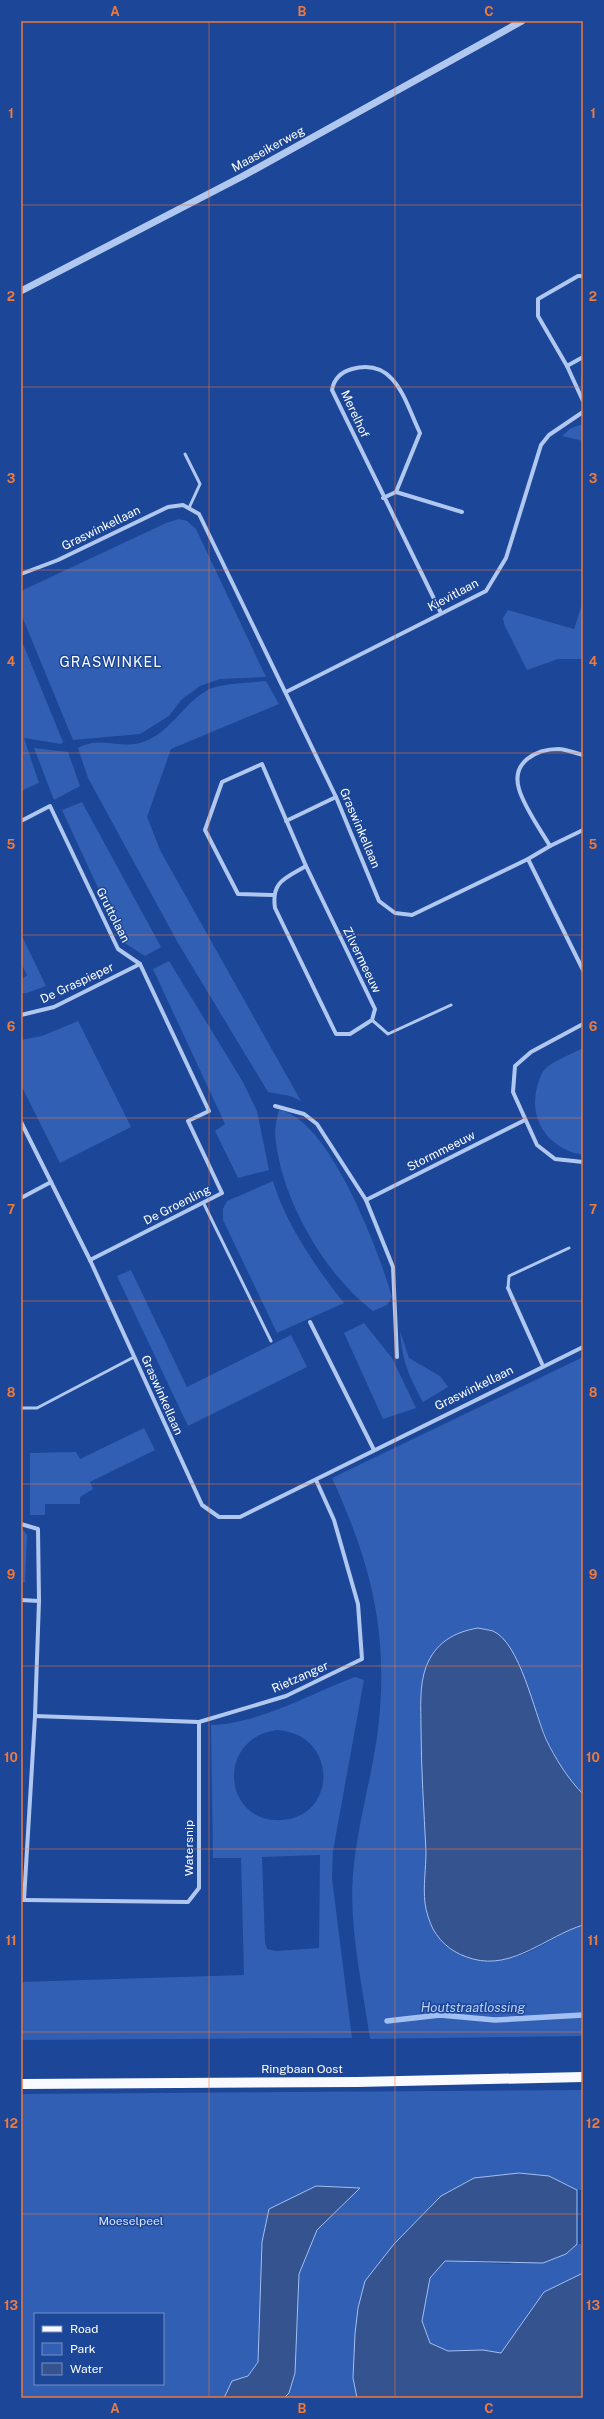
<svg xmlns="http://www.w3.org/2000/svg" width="604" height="2419" font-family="'Public Sans',sans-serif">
<rect width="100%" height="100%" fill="#1c4697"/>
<g fill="#305fb4" fill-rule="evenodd">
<path d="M583 424V441L562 436 571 428Z"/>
<path d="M179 519 187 521 196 529 266 677 220 679 200 686 181 700 169 716 140 734 73 740 21 614V591L166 523Z"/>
<path d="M583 601V659H558L527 670 504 624 503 618 508 610 574 629Z"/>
<path d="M21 639 63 742 61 744 24 738 39 783 21 791Z"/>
<path d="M266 681 279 704 171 749 147 817 161 852 301 1101 290 1096 268 1092 178 943 88 778 78 748C101 735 120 750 143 742 170 733 182 705 206 691 218 683 251 683 266 681Z"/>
<path d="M34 748 68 752 80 786 54 800Z"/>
<path d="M82 802 161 947 145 956 123 942 62 810Z"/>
<path d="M21 934 46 986 27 993H21V980L27 975 21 963Z"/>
<path d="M169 961 243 1082 257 1111 269 1170 238 1178 215 1131 225 1124 153 969Z"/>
<path d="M78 1021 131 1127 60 1163 21 1085V1040L42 1036Z"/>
<path d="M583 1048V1155C552 1150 530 1124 536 1092 538 1083 540 1075 545 1069 554 1060 572 1054 583 1048Z"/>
<path d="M279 1110C329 1118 379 1252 392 1297L387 1305 373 1311C323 1273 280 1197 275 1134 275 1126 277 1117 279 1110Z"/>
<path d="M273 1181C285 1223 317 1269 344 1303L277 1333 223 1220V1209L227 1201Z"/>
<path d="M131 1270 187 1387 291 1335 307 1367 188 1426 117 1276Z"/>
<path d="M364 1323 392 1358 416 1408 383 1419 344 1333Z"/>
<path d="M400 1331 409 1358 440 1376 448 1387 423 1402C409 1376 402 1361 400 1331Z"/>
<path d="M583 1357V1794C543 1753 533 1693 507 1643L426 1868 425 1901 474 1960C489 1960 504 1961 518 1956 539 1950 560 1932 583 1925V2036L370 2039C362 1982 347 1921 354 1864 359 1819 372 1775 378 1730 389 1634 372 1566 332 1478Z"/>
<path d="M144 1428 155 1450 90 1482 93 1489 80 1497V1504H45V1515H30V1453L76 1452 80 1459Z"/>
<path d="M22 1529 27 1535 25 1582H21Z"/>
<path d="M355 1677 364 1680 333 1851 332 1878 352 2038 21 2040V1982L244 1975 241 1858H213L211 1725C262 1723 309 1694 355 1677ZM277 1730C339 1734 337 1817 282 1820 223 1824 215 1738 277 1730ZM320 1855 319 1948 276 1951 267 1949 265 1942 262 1857Z"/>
<path d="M583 2090V2190H577L567 2184 441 2196 394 2244 365 2281 353 2378 357 2398H284L289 2393 295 2373 299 2274 317 2230 360 2188 316 2186 262 2242 258 2362 248 2376 232 2381 224 2398H21V2094ZM35 2314H163V2384H35Z"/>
<path d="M577 2244H583V2273L544 2292 501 2353 483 2350 448 2351 430 2343 422 2321 430 2278 445 2261 508 2264 566 2254Z"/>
</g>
<g fill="#35538f" stroke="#a3c0f2">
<path d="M478 1628C483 1629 489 1630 493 1631 520 1643 534 1712 546 1739 555 1758 568 1779 583 1794V1925C547 1936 513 1970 473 1959 455 1954 442 1945 433 1929 429 1921 426 1911 425 1903 423 1886 426 1868 426 1852 424 1810 421 1769 421 1727 421 1708 419 1686 426 1667 435 1643 454 1632 478 1628Z"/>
<path d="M519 2173 549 2176 577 2190V2244L566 2254 543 2263 445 2261 430 2278 422 2321 430 2343 448 2351 483 2350 501 2353 544 2292 583 2273V2398H357L353 2378 355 2334 358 2308 365 2281 394 2244 441 2196 474 2178Z"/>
<path d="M316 2186 360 2188 317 2230 299 2274 295 2373 289 2393 284 2398H224L232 2381 248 2376 258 2362 262 2242 269 2209Z"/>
</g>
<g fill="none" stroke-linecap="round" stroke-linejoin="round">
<path stroke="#a3c0f2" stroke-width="5.5" d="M387 2021 440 2015 495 2020 583 2015"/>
<g stroke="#b0c7f0" stroke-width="3">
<path d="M185 454 200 484 189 508"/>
<path d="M372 1020 388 1034 451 1005"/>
<path d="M204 1204 271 1341"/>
<path d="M508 1288 509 1276 569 1248"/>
<path d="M21 1408H37L134 1357"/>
</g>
<g stroke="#b0c7f0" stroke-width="4">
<path d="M583 276H578L538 299V316L567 366 583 357"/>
<path d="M567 366 583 401"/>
<path d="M396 492 420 433C405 402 396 357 352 369 341 372 334 379 332 390L441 613"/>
<path d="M383 498 396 492 462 512"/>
<path d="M21 574 58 560 168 507 183 505 199 514 336 797 379 901 395 913 412 915 528 859 583 970"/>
<path d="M286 692 486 591 506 558 541 445 549 435 583 412"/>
<path d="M21 821 50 806 118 949 140 964 209 1111 188 1121 222 1193 90 1260"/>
<path d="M286 821 336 797"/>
<path d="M550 846C540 829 524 807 519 789 511 762 536 749 559 749 567 750 576 753 583 755"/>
<path d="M528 859 550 846 583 830"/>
<path d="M306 866 375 1009 372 1020 350 1034H336L275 908C271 881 286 878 306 866Z"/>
<path d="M273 895 238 894 205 830 222 782 262 764 306 866"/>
<path d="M21 1015 54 1007 140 964"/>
<path d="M583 1024 531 1052 515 1066 513 1092 537 1145 555 1159 583 1162"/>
<path d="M275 1106 304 1114 317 1124 366 1200 393 1267 397 1357"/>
<path d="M21 1122 90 1260 202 1505 219 1517H240L583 1347"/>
<path d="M21 1198 51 1182"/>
<path d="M366 1200 525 1120"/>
<path d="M508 1288 543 1366"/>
<path d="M310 1322 374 1450"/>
<path d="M21 1524 38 1529 39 1601"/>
<path d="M21 1600 39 1601 35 1716 24 1900 21 1899"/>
<path d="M35 1716 199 1722 286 1696 362 1659 358 1604 334 1520 316 1480"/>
<path d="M24 1900 188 1902 199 1888V1722"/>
</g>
<path stroke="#b0c7f0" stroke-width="7" d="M21 291 243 176 522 21"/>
<path stroke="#f9faff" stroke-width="10" d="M21 2084 357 2082 583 2077"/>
</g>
<path fill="none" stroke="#ed7a3d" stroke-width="1" stroke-opacity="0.55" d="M209 21V2398M395 21V2398M21 205H583M21 387H583M21 570H583M21 753H583M21 935H583M21 1118H583M21 1301H583M21 1484H583M21 1666H583M21 1849H583M21 2032H583M21 2214H583"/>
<g text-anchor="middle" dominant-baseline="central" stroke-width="3" stroke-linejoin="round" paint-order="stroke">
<g font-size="12" fill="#fff" stroke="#1c4697">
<text transform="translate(268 149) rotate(-29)">Maaseikerweg</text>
<text transform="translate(355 414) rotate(65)">Merelhof</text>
<text transform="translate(101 528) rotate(-26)">Graswinkellaan</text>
<text transform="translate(453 595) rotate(-28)">Kievitlaan</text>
<text transform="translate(360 828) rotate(67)">Graswinkellaan</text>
<text transform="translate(113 915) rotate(63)">Gruttolaan</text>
<text transform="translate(362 960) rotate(64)">Zilvermeeuw</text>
<text transform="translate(77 983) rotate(-25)">De Graspieper</text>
<text transform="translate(441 1151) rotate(-27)">Stormmeeuw</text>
<text transform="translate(177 1205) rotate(-27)">De Groenling</text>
<text transform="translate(474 1388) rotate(-26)">Graswinkellaan</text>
<text transform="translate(162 1395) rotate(66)">Graswinkellaan</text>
<text transform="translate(300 1677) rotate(-24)">Rietzanger</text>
<text transform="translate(189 1848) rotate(-90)">Watersnip</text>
<text x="302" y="2069">Ringbaan Oost</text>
</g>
<g font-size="12" fill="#d7e4fb" stroke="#1c4697">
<text x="131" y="2221">Moeselpeel</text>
</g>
<g font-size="13" font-style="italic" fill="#bcd1f6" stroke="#1c4697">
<text x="473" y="2007">Houtstraatlossing</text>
</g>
<g font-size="14" letter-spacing="1" fill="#fff" stroke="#1c4697">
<text x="111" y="662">GRASWINKEL</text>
</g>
</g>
<rect width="604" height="2419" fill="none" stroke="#1c4697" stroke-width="44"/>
<rect x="34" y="2313" width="130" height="72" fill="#1c4697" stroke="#7790c1"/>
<rect x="42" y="2326" width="20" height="6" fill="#f9faff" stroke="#7790c1"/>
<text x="70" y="2333" font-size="12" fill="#ffffff">Road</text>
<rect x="42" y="2343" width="20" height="12" fill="#305fb4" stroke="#7790c1"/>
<text x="70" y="2353" font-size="12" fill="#ffffff">Park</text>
<rect x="42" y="2363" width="20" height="12" fill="#35538f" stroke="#7790c1"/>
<text x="70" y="2373" font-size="12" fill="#ffffff">Water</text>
<rect x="22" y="22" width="560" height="2375" fill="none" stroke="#ed7a3d" stroke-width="1.5"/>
<g font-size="13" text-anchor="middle" font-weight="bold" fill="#ed7a3d">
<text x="115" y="16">A</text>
<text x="302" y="16">B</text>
<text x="489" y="16">C</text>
<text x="11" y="118">1</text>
<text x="593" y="118">1</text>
<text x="11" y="301">2</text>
<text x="593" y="301">2</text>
<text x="11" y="483">3</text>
<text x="593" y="483">3</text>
<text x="11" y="666">4</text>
<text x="593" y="666">4</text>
<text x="11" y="849">5</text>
<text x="593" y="849">5</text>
<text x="11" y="1031">6</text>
<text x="593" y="1031">6</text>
<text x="11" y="1214">7</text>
<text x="593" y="1214">7</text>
<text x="11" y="1397">8</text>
<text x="593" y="1397">8</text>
<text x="11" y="1579">9</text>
<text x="593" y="1579">9</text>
<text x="11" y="1762">10</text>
<text x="593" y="1762">10</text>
<text x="11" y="1945">11</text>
<text x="593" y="1945">11</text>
<text x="11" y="2128">12</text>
<text x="593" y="2128">12</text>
<text x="11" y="2310">13</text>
<text x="593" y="2310">13</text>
<text x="115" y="2413">A</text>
<text x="302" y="2413">B</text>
<text x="489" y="2413">C</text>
</g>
</svg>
